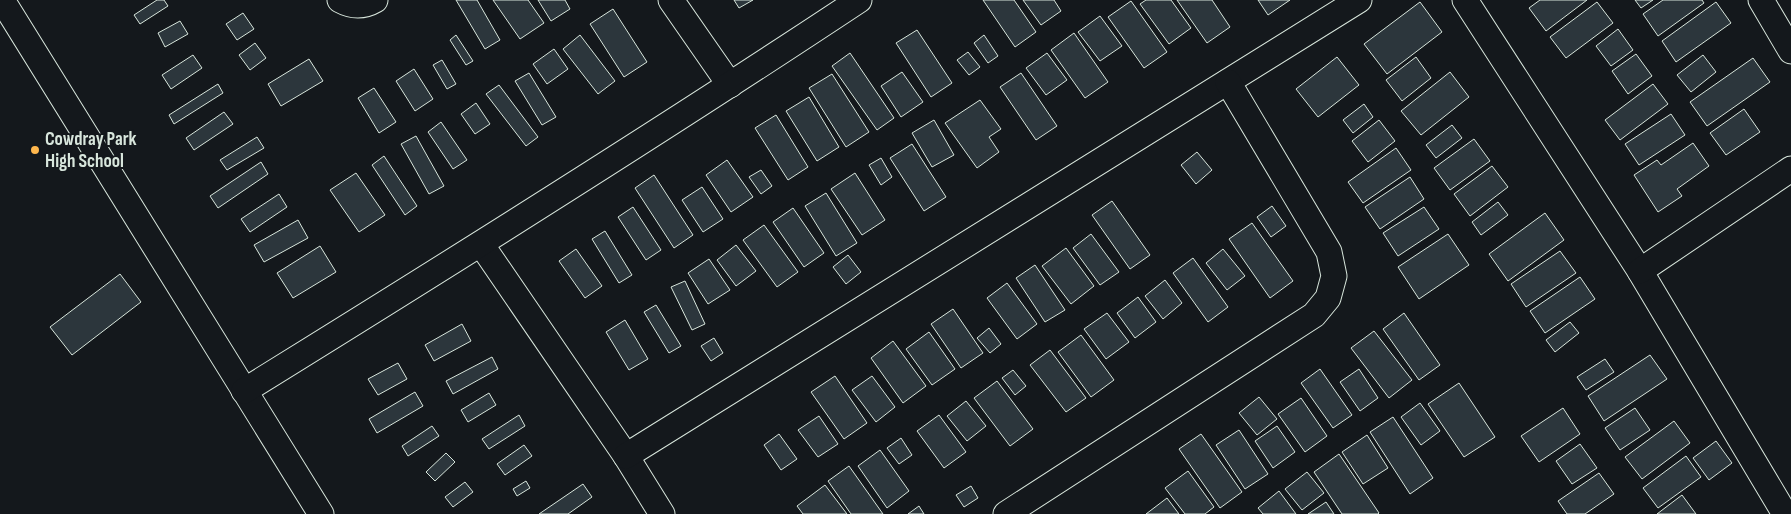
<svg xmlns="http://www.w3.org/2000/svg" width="1791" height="514" font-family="'Sofia Sans Condensed',sans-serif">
<rect width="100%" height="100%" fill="#14181c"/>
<g fill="#2c363c" stroke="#d8e6dc">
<path d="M157 0H164L168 6 140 24 134 15Z"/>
<path d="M456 0H477L500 40 485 49Z"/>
<path d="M493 0H528L544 23 520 39Z"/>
<path d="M538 0H565L570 9 551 21Z"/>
<path d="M734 0H753L739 8Z"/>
<path d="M983 0H1014L1036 32 1015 47Z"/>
<path d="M1023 0H1054L1061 11 1041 25Z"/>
<path d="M1146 0H1171L1191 28 1169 44 1140 4Z"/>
<path d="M1177 0H1212L1230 27 1207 43Z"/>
<path d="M1258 0H1290L1268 15Z"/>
<path d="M1540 0H1587L1546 31 1529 8Z"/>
<path d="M1635 0H1653L1641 8Z"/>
<path d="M1663 0H1702L1704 3 1658 36 1643 14Z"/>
<path d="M1131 1 1167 52 1144 68 1108 17Z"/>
<path d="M1420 2 1442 32 1387 74 1364 44Z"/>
<path d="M1597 2 1613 23 1566 58 1550 37Z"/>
<path d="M1716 2 1731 23 1676 62 1662 41Z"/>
<path d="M613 9 647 62 624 77 590 24Z"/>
<path d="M243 13 254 29 237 40 226 24Z"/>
<path d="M1100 16 1122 46 1100 61 1078 32Z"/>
<path d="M180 21 188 34 165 47 158 33Z"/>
<path d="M1618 29 1633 50 1611 66 1596 46Z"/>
<path d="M917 30 952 83 931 97 896 43Z"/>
<path d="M1074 33 1108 82 1085 98 1051 50Z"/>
<path d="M456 35 473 61 466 65 450 40Z"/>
<path d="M580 35 615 81 598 94 563 49Z"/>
<path d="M984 35 998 56 988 63 974 43Z"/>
<path d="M255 43 266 58 250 70 239 55Z"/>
<path d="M554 49 568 69 547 84 533 64Z"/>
<path d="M968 52 980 67 969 75 957 60Z"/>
<path d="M850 53 894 118 877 130 832 66Z"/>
<path d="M1047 53 1067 80 1046 95 1026 68Z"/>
<path d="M1636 54 1652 76 1628 94 1612 71Z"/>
<path d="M193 55 202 68 171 89 162 75Z"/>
<path d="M1703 55 1716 72 1691 92 1677 75Z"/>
<path d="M1337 57 1359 85 1318 117 1296 89Z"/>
<path d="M1416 57 1431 78 1402 101 1386 80Z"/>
<path d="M1753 58 1770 82 1707 126 1690 102Z"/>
<path d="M309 59 323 81 281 106 268 84Z"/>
<path d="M442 60 456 84 447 89 433 65Z"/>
<path d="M414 69 433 99 415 111 396 81Z"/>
<path d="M902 72 923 102 901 117 881 86Z"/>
<path d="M1450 72 1469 97 1421 135 1401 111Z"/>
<path d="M529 73 556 117 542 125 515 81Z"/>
<path d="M1021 73 1057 126 1036 140 1000 87Z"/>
<path d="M832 74 869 132 846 147 809 88Z"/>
<path d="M218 84 223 93 174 124 169 115Z"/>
<path d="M1653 84 1668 104 1620 140 1605 120Z"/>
<path d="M499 85 538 137 526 146 486 94Z"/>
<path d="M374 88 396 122 379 133 358 98Z"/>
<path d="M809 97 839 147 817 161 786 111Z"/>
<path d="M980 100 1001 129 989 137 999 152 977 168 945 123Z"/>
<path d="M476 103 490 124 475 134 461 114Z"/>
<path d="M1364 104 1373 117 1353 133 1343 120Z"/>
<path d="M1744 109 1760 132 1726 155 1710 133Z"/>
<path d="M224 112 233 124 194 150 186 138Z"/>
<path d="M1671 114 1685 135 1639 165 1625 144Z"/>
<path d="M776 115 808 167 788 180 755 128Z"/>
<path d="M934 120 954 155 932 167 912 133Z"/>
<path d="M1379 120 1395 141 1368 162 1352 141Z"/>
<path d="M441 122 467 160 453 169 428 132Z"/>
<path d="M1452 125 1462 138 1436 158 1426 145Z"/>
<path d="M416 136 444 186 429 194 401 144Z"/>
<path d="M257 137 264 148 227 170 220 160Z"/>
<path d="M1474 139 1490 161 1450 190 1434 168Z"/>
<path d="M1693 143 1709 166 1677 189 1682 196 1658 212 1634 175 1657 160 1661 165Z"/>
<path d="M912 144 946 197 924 211 890 158Z"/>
<path d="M1396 148 1411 170 1363 203 1348 182Z"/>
<path d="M1197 152 1212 170 1196 184 1181 165Z"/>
<path d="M384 156 417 206 405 215 372 165Z"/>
<path d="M881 158 892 177 881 185 869 165Z"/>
<path d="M727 160 753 197 731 212 706 175Z"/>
<path d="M261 162 268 174 218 208 210 196Z"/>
<path d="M1492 166 1508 187 1470 216 1454 194Z"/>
<path d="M761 170 772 186 761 194 749 177Z"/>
<path d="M356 173 385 215 359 232 330 190Z"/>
<path d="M855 173 885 220 862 235 831 189Z"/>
<path d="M654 175 693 235 674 248 635 188Z"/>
<path d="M1410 177 1424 199 1380 229 1365 207Z"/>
<path d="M702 187 723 219 703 232 682 200Z"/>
<path d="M826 193 857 243 836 256 805 206Z"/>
<path d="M279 194 287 207 250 232 241 219Z"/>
<path d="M1112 201 1150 255 1130 269 1092 215Z"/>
<path d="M1498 202 1508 215 1481 235 1472 222Z"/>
<path d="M1272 206 1286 226 1271 237 1257 217Z"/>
<path d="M633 207 661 250 646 260 618 217Z"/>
<path d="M1424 207 1439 229 1398 256 1383 233Z"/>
<path d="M793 208 824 253 804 267 773 222Z"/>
<path d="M1545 213 1564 240 1508 281 1489 254Z"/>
<path d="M298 220 308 238 264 262 254 245Z"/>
<path d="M1252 223 1293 281 1270 298 1229 239Z"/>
<path d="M764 225 798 272 777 287 743 240Z"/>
<path d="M605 231 632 275 619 283 592 239Z"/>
<path d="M1091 234 1119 272 1100 285 1073 248Z"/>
<path d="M1448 234 1469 265 1419 299 1398 267Z"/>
<path d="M736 245 756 271 736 286 717 260Z"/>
<path d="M320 246 336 272 293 298 277 273Z"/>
<path d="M1066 248 1094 286 1071 304 1042 266Z"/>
<path d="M576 249 602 286 585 298 559 261Z"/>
<path d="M1223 249 1245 276 1227 290 1206 263Z"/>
<path d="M1560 251 1576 273 1526 307 1511 284Z"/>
<path d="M848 255 861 272 846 284 833 267Z"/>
<path d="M1193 258 1228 307 1208 322 1173 273Z"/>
<path d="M709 259 730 290 708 304 688 273Z"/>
<path d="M1035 265 1065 310 1045 322 1016 278Z"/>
<path d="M120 274 141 302 72 355 50 327Z"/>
<path d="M1580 277 1595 299 1545 333 1530 311Z"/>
<path d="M1165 280 1182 303 1163 319 1145 296Z"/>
<path d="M685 281 705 324 692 330 671 287Z"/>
<path d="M1007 283 1037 324 1017 339 987 298Z"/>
<path d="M1138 297 1156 322 1135 338 1117 313Z"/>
<path d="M656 305 681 346 669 353 644 312Z"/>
<path d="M953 309 983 353 961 368 931 324Z"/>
<path d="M1107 313 1129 342 1106 359 1084 329Z"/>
<path d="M1404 313 1440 365 1419 380 1383 329Z"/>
<path d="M625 320 648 359 629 370 606 332Z"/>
<path d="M1570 322 1579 333 1555 352 1546 340Z"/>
<path d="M462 324 471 341 434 361 425 345Z"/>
<path d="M989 328 1001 344 990 353 977 338Z"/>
<path d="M1374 331 1412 380 1389 398 1351 348Z"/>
<path d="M929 332 955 369 932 385 906 349Z"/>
<path d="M1081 335 1114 380 1091 397 1058 352Z"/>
<path d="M714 338 723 353 711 361 701 346Z"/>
<path d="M893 341 926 386 903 403 871 358Z"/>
<path d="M1050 350 1086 398 1066 412 1030 365Z"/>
<path d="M1650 355 1667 379 1604 421 1588 396Z"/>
<path d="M492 357 498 369 453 394 446 381Z"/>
<path d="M1605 359 1614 372 1586 390 1577 377Z"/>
<path d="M398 363 407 379 378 395 368 379Z"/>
<path d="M1320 369 1352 415 1333 428 1301 383Z"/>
<path d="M1359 369 1378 398 1360 411 1340 382Z"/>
<path d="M1013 370 1026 386 1015 395 1002 378Z"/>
<path d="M835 376 867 423 844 439 811 392Z"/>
<path d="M872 376 895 407 876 422 852 390Z"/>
<path d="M997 381 1033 429 1010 446 974 398Z"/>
<path d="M1459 383 1495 437 1464 457 1428 404Z"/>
<path d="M415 392 423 406 377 433 369 419Z"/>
<path d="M489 393 496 405 468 422 461 410Z"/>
<path d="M1259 397 1277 419 1257 435 1239 413Z"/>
<path d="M1301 398 1327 436 1305 452 1278 414Z"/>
<path d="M966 401 986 426 967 441 947 416Z"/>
<path d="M1420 403 1440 431 1421 445 1401 417Z"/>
<path d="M1563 408 1580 434 1539 462 1521 436Z"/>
<path d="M1635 408 1650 430 1620 450 1605 428Z"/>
<path d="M519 415 525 426 489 449 482 439Z"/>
<path d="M939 415 966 452 944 468 917 431Z"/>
<path d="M819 416 838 444 818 457 798 430Z"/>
<path d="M1393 417 1433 478 1410 494 1370 432Z"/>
<path d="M1674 421 1690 443 1642 479 1625 457Z"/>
<path d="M432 426 439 436 408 456 402 446Z"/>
<path d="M1277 426 1295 452 1273 468 1255 441Z"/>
<path d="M1239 430 1268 474 1245 489 1216 445Z"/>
<path d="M779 434 797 459 781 470 764 445Z"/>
<path d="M1201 434 1242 492 1220 508 1179 449Z"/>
<path d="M1367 435 1388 468 1363 484 1342 452Z"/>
<path d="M901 438 912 455 899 464 887 448Z"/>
<path d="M1716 441 1732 463 1709 480 1693 458Z"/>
<path d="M1580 444 1597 468 1572 484 1556 461Z"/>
<path d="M524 445 532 456 505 475 497 464Z"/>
<path d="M880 450 909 491 887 508 858 466Z"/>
<path d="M446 453 455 462 435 481 426 472Z"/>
<path d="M1339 454 1379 513 1378 514H1342L1314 472Z"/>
<path d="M1686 456 1701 477 1658 508 1643 488Z"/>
<path d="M849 466 883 514H851L828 481Z"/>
<path d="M1188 471 1214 507 1205 514H1185L1165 488Z"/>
<path d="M1307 472 1324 493 1302 510 1285 489Z"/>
<path d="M1599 473 1614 494 1585 514H1567L1558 501Z"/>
<path d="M526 481 530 488 517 496 513 489Z"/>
<path d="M465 482 473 492 453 507 445 497Z"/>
<path d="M583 484 592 497 568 514H539Z"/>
<path d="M825 485 847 514H803L797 506Z"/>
<path d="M971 486 978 498 964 507 956 495Z"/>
<path d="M1279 491 1296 514H1263L1258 508Z"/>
<path d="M1682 495 1696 514H1657Z"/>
<path d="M1167 498 1179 514H1146Z"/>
<path d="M1326 502 1334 514H1308Z"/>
<path d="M919 506 924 514H908Z"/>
</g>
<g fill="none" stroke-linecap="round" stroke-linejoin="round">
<g stroke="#d8e6dc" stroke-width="27">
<g id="minor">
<path d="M2 0 321 514"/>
<path d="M340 0C351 6 363 7 375 0"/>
<path d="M671 0 730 85"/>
<path d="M1465 0 1640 271 1785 514"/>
<path d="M1761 0 1791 51"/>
<path d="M481 244 626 456 662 514"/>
<path d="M1640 271 1791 169"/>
<path d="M244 391C451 263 657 134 859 0"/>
<path d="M626 456 1359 0"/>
<path d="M1006 514 1314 315 1328 298 1334 276 1329 252 1228 82"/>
</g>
</g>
<use href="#minor" stroke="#14181c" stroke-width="25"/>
</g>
<circle fill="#ffb74d" stroke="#14181c" stroke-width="2" cx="35" cy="150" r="5"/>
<g text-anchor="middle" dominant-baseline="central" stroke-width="4" stroke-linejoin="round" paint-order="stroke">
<g font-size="19" font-weight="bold" fill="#d8e6dc" stroke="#14181c" text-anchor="start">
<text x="45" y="139">Cowdray Park<tspan x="45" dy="22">High School</tspan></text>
</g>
</g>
</svg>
